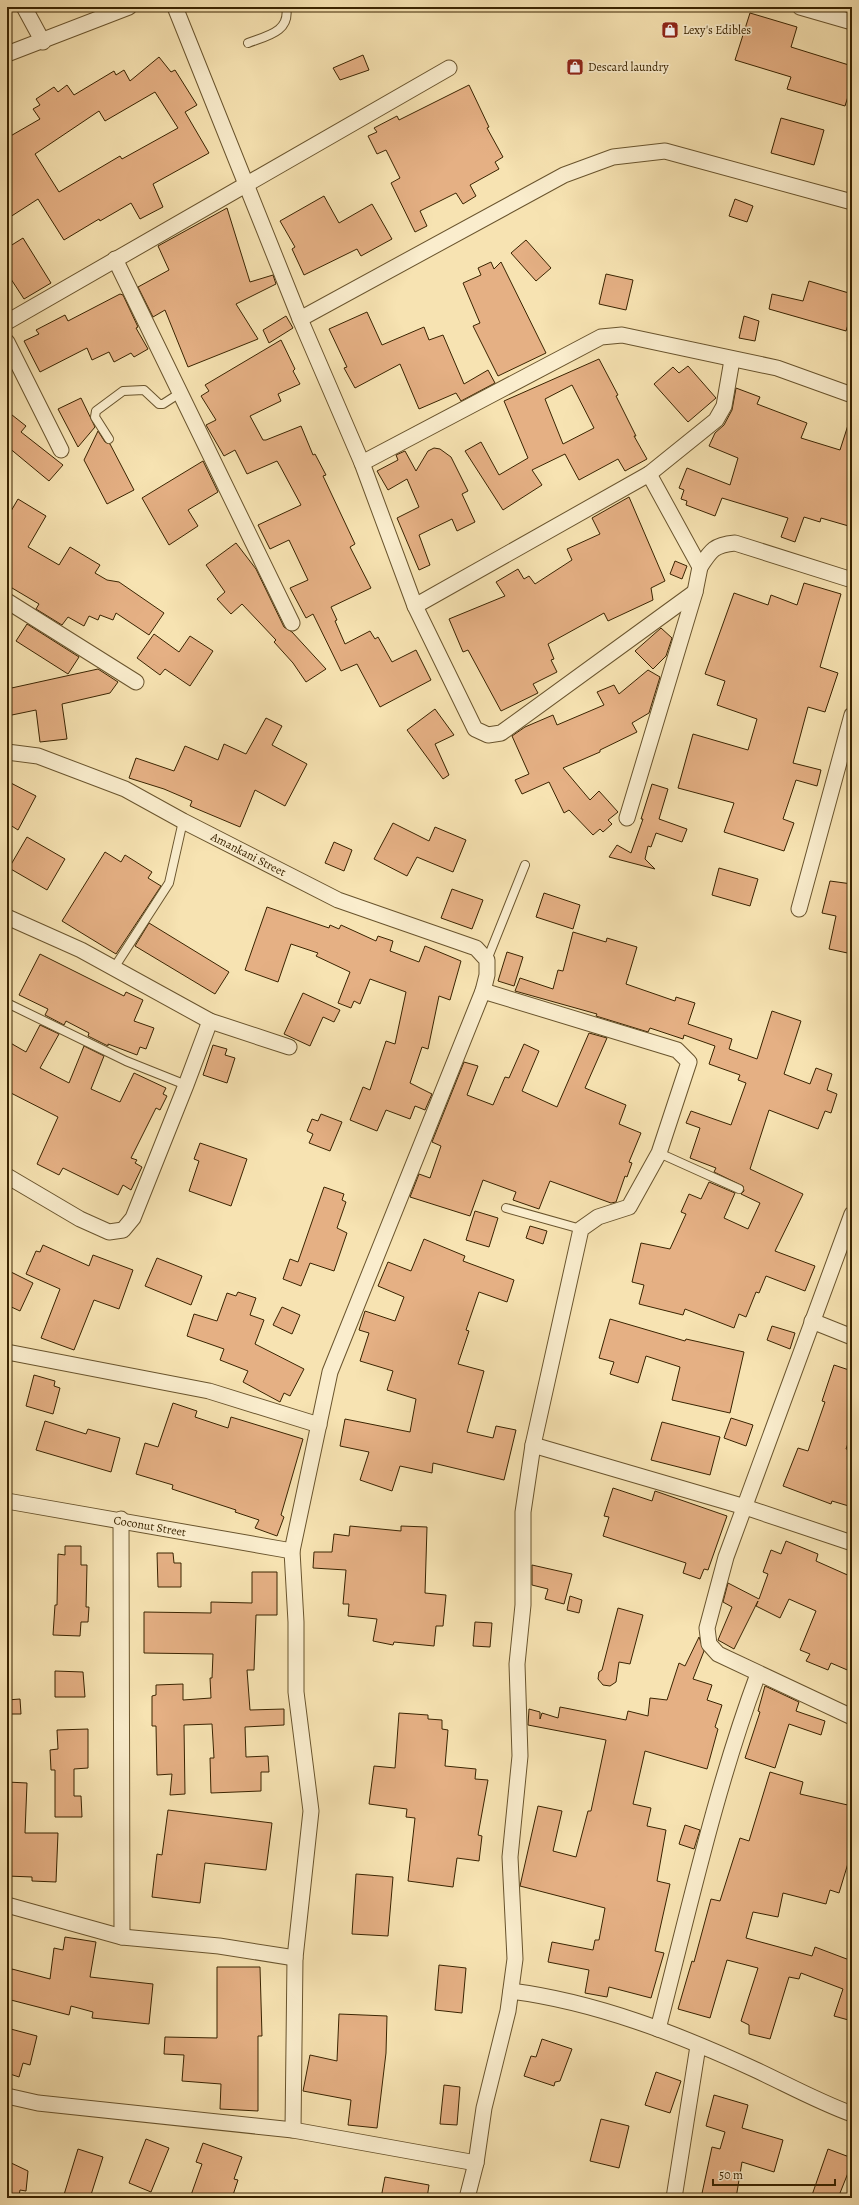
<svg xmlns="http://www.w3.org/2000/svg" width="859" height="2205" font-family="Alegreya,serif">
<rect width="100%" height="100%" fill="#f7e3b2"/>
<filter id="stains"><feTurbulence type="fractalNoise" baseFrequency=".005" numOctaves="4"/><feColorMatrix values="0 0 0 0 .2 0 0 0 0 .09 0 0 0 0 .02 0 0 0 .5 -.17"/></filter>
<radialGradient id="worn" r=".72"><stop offset=".6" stop-color="#630" stop-opacity="0"/><stop offset="1" stop-color="#630" stop-opacity=".3"/></radialGradient>
<g fill="#e5b084" stroke="#3a2401" fill-rule="evenodd">
<path d="M750 13 797 27 791 47 852 66V84L845 106 787 89 791 77 735 60Z"/>
<path d="M363 55 369 70 340 80 333 68Z"/>
<path d="M159 57 171 72 175 70 197 105 185 112 209 153 153 184 163 207 140 219 131 203 100 221 99 219 64 240 38 199 7 219V138L40 119 33 109 40 105 36 99 54 87 58 92 67 85 74 95 114 71 116 75 124 70 130 81ZM155 92 178 128 122 159 120 156 59 192 35 154 99 111 105 121Z"/>
<path d="M469 85 489 127 487 128 503 157 495 162 499 169 470 185 476 196 463 204 456 193 420 211 427 226 415 232 391 183 400 178 386 150 377 154 368 136 377 132 374 128 397 116 399 120Z"/>
<path d="M781 118 824 130 814 165 771 153Z"/>
<path d="M324 196 339 223 372 204 392 239 361 256 357 249 304 275 292 249 295 247 280 221Z"/>
<path d="M735 199 753 206 747 222 729 216Z"/>
<path d="M227 208 250 282 273 275 276 284 236 304 258 339 188 367 165 310 153 317 138 287 169 270 158 246Z"/>
<path d="M23 238 51 283 24 299 7 273V248Z"/>
<path d="M526 240 551 268 536 281 511 253Z"/>
<path d="M491 262 494 269 501 262 546 353 498 376 473 326 480 323 463 283 481 275 478 268Z"/>
<path d="M606 274 633 280 626 310 599 304Z"/>
<path d="M809 281 852 294V312L846 331 769 309 772 294 803 301Z"/>
<path d="M120 294 123 295 138 327 136 328 148 349 134 357 131 353 114 362 109 352 92 360 87 348 40 372 24 341 39 334 36 330 65 315 68 321Z"/>
<path d="M367 312 382 345 424 327 429 340 443 335 464 384 488 370 495 383 461 401 456 393 419 409 400 364 355 388 344 368 347 367 329 329Z"/>
<path d="M286 316 293 328 269 343 263 330Z"/>
<path d="M744 316 759 321 755 341 739 338Z"/>
<path d="M281 340 295 369 293 371 300 384 278 394 281 401 250 416 263 440H266L301 426 313 455 315 454 326 475 323 476 355 544 350 547 371 588 331 607 337 620 335 621 345 644 370 631 375 639 378 637 392 662 416 650 431 680 380 707 357 664 341 671 313 614 306 618 290 588 308 580 289 540 270 549 258 525 301 505 280 466 277 461 247 474 235 450 224 456 206 425 216 420 201 396 209 391 205 385Z"/>
<path d="M599 359 618 395 616 396 636 436H634L647 459 625 471 618 459 579 480 565 454 532 470 542 485 503 510 465 451 481 442 499 475 528 458 504 401ZM572 385 594 428 563 444 545 399Z"/>
<path d="M688 366 716 398 688 422 654 384 673 367 679 373Z"/>
<path d="M736 388 760 397 757 404 807 423 801 438 840 450 849 422 852 423V527L821 518 820 522 804 517 795 542 781 537 788 518 722 498 715 516 686 505 687 501 681 499 684 490 679 488 687 468 730 485 738 458 709 446 715 433 724 425 732 410Z"/>
<path d="M81 398 95 427 78 447 58 409Z"/>
<path d="M7 411 26 426 21 432 63 465 49 481 8 447 7 448Z"/>
<path d="M98 431 105 442 110 444 134 490 107 504 84 460Z"/>
<path d="M434 448 440 449 451 457 468 491 462 494 475 522 457 531 452 519 419 535 430 565 419 570 397 518 419 507 407 479 388 490 377 471 398 460 396 455 405 451 416 471 428 451Z"/>
<path d="M203 461 218 492 188 510 198 526 169 545 142 498Z"/>
<path d="M629 497 665 581 651 588 653 600 608 621 604 613 548 644 554 659 551 660 557 672 533 684 538 693 501 711 468 650 463 652 449 619 505 596 496 582 518 569 524 579 529 576 535 584 572 560 567 549 600 534 592 518Z"/>
<path d="M18 499 46 516 28 547 59 565 70 547 100 565 95 573 107 580 119 582 164 613 149 635 116 613 113 620 100 615 98 620 89 616 84 626 68 617 62 625 36 609 39 604 7 585V518Z"/>
<path d="M236 543 256 569 284 627 292 632 326 669 306 682 293 663 274 642 276 640 242 604 231 614 217 599 225 592 206 565Z"/>
<path d="M675 561 687 566 682 579 670 574Z"/>
<path d="M804 583 841 594 820 667 838 673 825 712 808 707 793 763 821 770 817 786 796 780 783 819 794 823 784 851 724 832 734 803 678 788 693 734 748 750 757 719 717 705 725 681 705 674 734 593 768 605 771 595 797 605Z"/>
<path d="M27 624 79 657 68 674 16 641Z"/>
<path d="M661 628 672 638 666 656 653 669 635 651Z"/>
<path d="M154 634 179 652 190 636 213 651 190 686 165 669 160 675 137 658Z"/>
<path d="M98 669 118 682 110 693 62 704 67 739 40 742 36 710 7 716V689Z"/>
<path d="M648 670 660 677 649 713 632 723 637 732 600 750V752L563 768 590 800 599 791 618 812 608 820 612 824 603 832 600 829 593 835 569 810 564 813 549 782 522 794 515 780 529 774 512 736 525 727 553 715 557 725 604 705 597 692 614 685 619 694Z"/>
<path d="M435 709 454 735 435 744 449 775 443 779 407 730Z"/>
<path d="M266 718 282 726 272 745 307 764 285 806 255 790 240 827 190 806 192 801 164 789 129 778 136 758 174 771 185 746 218 760 224 744 246 754Z"/>
<path d="M7 781 36 796 18 830 7 823Z"/>
<path d="M652 784 668 789 659 819 687 829 682 842 656 833 651 847 648 846 645 859 655 869 609 857 617 845 631 853 643 819H641Z"/>
<path d="M393 823 429 841 435 827 466 840 453 872 417 857 407 876 374 859Z"/>
<path d="M27 837 65 859 47 890 9 868Z"/>
<path d="M334 842 352 850 344 871 325 863Z"/>
<path d="M105 852 121 862 125 855 152 872 148 878 161 886 116 954 62 921Z"/>
<path d="M719 868 758 879 750 906 712 895Z"/>
<path d="M830 881 852 884V954L829 949 836 916 822 913Z"/>
<path d="M452 889 483 900 472 929 441 918Z"/>
<path d="M544 893 580 905 573 929 536 917Z"/>
<path d="M267 907 329 928 330 925 339 929 341 925 376 941 378 936 393 941 390 951 419 962 425 946 461 961 450 1000 439 996 428 1049 422 1047 410 1083 432 1094 425 1110 415 1106 410 1119 386 1110 377 1131 350 1120 363 1087 370 1090 386 1041 395 1044 406 992 370 979 360 1004 354 1001 351 1008 338 1003 350 972 316 956 318 953 291 944 278 982 245 970Z"/>
<path d="M149 923 229 972 215 994 135 946Z"/>
<path d="M573 932 606 942 607 938 637 947 626 984 675 1001 676 997 695 1003 688 1024 732 1039 729 1049 757 1059 772 1011 801 1021 784 1074 810 1084 816 1068 832 1074 827 1090 837 1094 831 1113 825 1111 818 1129 769 1110 750 1169 803 1194 775 1251 815 1266 805 1291 766 1276 759 1293 756 1292 746 1317 739 1314 734 1328 685 1309 683 1315 639 1304 644 1285 632 1282 641 1243 670 1249 686 1214 681 1212 689 1194 701 1199 709 1182 735 1193 724 1218 748 1229 760 1203 741 1194 744 1191 743 1186 714 1172 716 1168 690 1158 700 1128 686 1123 691 1111 731 1125 746 1083 738 1080 740 1075 709 1064 715 1046 684 1035 683 1039 650 1028 648 1032 596 1016 597 1014 515 991 520 978 553 989 558 970 563 971Z"/>
<path d="M507 952 523 957 514 986 498 981Z"/>
<path d="M40 954 124 996 126 992 143 1000 134 1021 154 1028 146 1049 140 1047 137 1055 108 1044V1046L88 1036 89 1033 66 1021 64 1025 45 1015 48 1009 19 995Z"/>
<path d="M303 993 340 1010 334 1022 323 1017 310 1046 284 1034Z"/>
<path d="M40 1025 59 1034 40 1068 69 1083 84 1046 104 1056 91 1089 120 1102 134 1073 166 1088 163 1094 167 1096 160 1110 156 1108 131 1158 137 1160 135 1163 142 1167 131 1190 123 1185 118 1195 63 1168 59 1175 37 1164 58 1117 7 1091V1041L26 1052Z"/>
<path d="M589 1033 607 1038 585 1088 626 1105 619 1124 641 1133 629 1162 632 1163 627 1177 625 1176 616 1202 611 1203 550 1181 539 1209 513 1200 516 1192 483 1180 470 1216 410 1197 419 1174 430 1178 441 1146 432 1142 464 1062 478 1066 467 1095 493 1105 505 1077 509 1078 524 1044 539 1051 522 1091 557 1107Z"/>
<path d="M213 1045 227 1049 225 1055 235 1058 227 1083 203 1075Z"/>
<path d="M321 1114 342 1122 330 1151 309 1143 313 1134 307 1131 312 1119 318 1121Z"/>
<path d="M200 1143 247 1159 231 1206 189 1191 199 1161 194 1159Z"/>
<path d="M324 1187 344 1194 342 1200 346 1202 337 1228 347 1233 334 1271 310 1263 301 1286 283 1279 290 1259 298 1262Z"/>
<path d="M475 1211 498 1218 489 1247 466 1240Z"/>
<path d="M530 1226 547 1231 543 1244 526 1238Z"/>
<path d="M424 1239 465 1256 463 1261 514 1280 507 1302 479 1292 466 1330 469 1331 458 1364 484 1371 467 1432 493 1438 496 1426 516 1430 504 1480 433 1463 432 1473 400 1466 392 1491 360 1480 369 1452 340 1446 345 1419 410 1432 416 1399 387 1390 393 1371 360 1361 369 1333 359 1330 365 1311 395 1321 404 1297 378 1286 388 1262 411 1271Z"/>
<path d="M43 1245 89 1266 93 1255 133 1270 119 1309 94 1300 74 1350 41 1338 60 1289 26 1274 36 1251 40 1252Z"/>
<path d="M157 1258 202 1276 191 1305 145 1286Z"/>
<path d="M11 1272 33 1283 20 1311 7 1305V1280Z"/>
<path d="M238 1292 256 1298 250 1315 264 1320 255 1344 304 1369 290 1396 284 1393 280 1402 243 1382 248 1371 220 1360 224 1349 187 1336 194 1314 217 1321 227 1293 236 1296Z"/>
<path d="M282 1307 300 1315 292 1334 273 1325Z"/>
<path d="M610 1319 685 1341 686 1339 744 1352 730 1413 672 1400 680 1367 646 1356 638 1383 610 1374 614 1362 599 1358Z"/>
<path d="M772 1326 795 1333 790 1349 767 1340Z"/>
<path d="M834 1365 852 1371V1432L846 1449 852 1450V1507L832 1501 831 1504 783 1486 798 1448 808 1451 825 1402 822 1401Z"/>
<path d="M34 1375 55 1381 54 1386 60 1388 53 1414 26 1406Z"/>
<path d="M173 1403 197 1411 195 1417 228 1428 231 1417 303 1439 281 1515 284 1517 277 1536 255 1528 259 1520 235 1512 236 1510 172 1489 173 1485 136 1474 145 1443 158 1447Z"/>
<path d="M731 1418 753 1425 746 1446 724 1438Z"/>
<path d="M45 1421 86 1434 88 1429 120 1438 111 1472 36 1450Z"/>
<path d="M662 1422 720 1437 710 1475 651 1460Z"/>
<path d="M613 1488 652 1501 655 1491 727 1516 708 1570 704 1569 700 1579 683 1573 686 1563 603 1536 609 1517 604 1516Z"/>
<path d="M350 1526 401 1531V1526L427 1527 425 1593 446 1595 443 1626H436L434 1646 394 1642 393 1645 373 1641 377 1619 348 1616 349 1604H343L346 1570 313 1568 314 1552H332L334 1534 349 1536Z"/>
<path d="M786 1541 818 1554 816 1561 852 1577V1672L831 1663 828 1670 806 1661 810 1654 800 1650 816 1611 789 1599 780 1618 756 1606 758 1601 734 1649 718 1640 732 1607 723 1602 728 1583 759 1599 768 1574 763 1572 771 1550 781 1554Z"/>
<path d="M65 1546H81V1565H87L86 1607H89L88 1622H81L80 1636 53 1635 55 1605H57L58 1554 65 1555Z"/>
<path d="M157 1553H173L174 1563H181V1587H158Z"/>
<path d="M532 1565 572 1574 564 1604 545 1599 548 1589 532 1585Z"/>
<path d="M252 1572H277V1615H256L254 1670H247L250 1710 284 1709V1725L245 1727 246 1757 268 1756 269 1772H261V1791L211 1793 210 1758H214L212 1724 184 1725 185 1794 170 1795 172 1774 157 1775 156 1726H152V1696L156 1695V1685L183 1684V1700L211 1698 210 1678H212L213 1654 144 1653V1612L211 1613V1602L252 1603Z"/>
<path d="M570 1596 582 1600 579 1613 567 1610Z"/>
<path d="M618 1608 643 1615 630 1664 619 1662 616 1682 610 1686 603 1685 598 1679 599 1672 602 1670Z"/>
<path d="M475 1622 492 1623 490 1647 473 1646Z"/>
<path d="M699 1637 704 1651 693 1679 712 1685 707 1700 722 1705 715 1727 718 1729 707 1769 645 1751 633 1804 651 1808 647 1826 666 1830 657 1881 670 1884 655 1951 664 1953 651 1998 609 1987 607 1997 585 1993 589 1970 548 1962 552 1942 593 1950 595 1940H599L605 1908 520 1886 538 1806 562 1811 553 1851 576 1857 588 1811H591L606 1740 528 1725 529 1709 540 1712V1719L542 1713 558 1718 560 1707 626 1720 628 1711 648 1716 650 1698 667 1700 679 1663 685 1666Z"/>
<path d="M55 1671 83 1672 85 1697H55Z"/>
<path d="M765 1686 799 1702 796 1711 825 1721 821 1735 789 1724 775 1768 745 1758 760 1712 758 1711Z"/>
<path d="M20 1699 21 1714H7V1700Z"/>
<path d="M399 1713 428 1715V1719L442 1720V1729L448 1730 445 1766 476 1769 475 1779 488 1780 478 1835 482 1836 479 1861 457 1858 453 1887 408 1881 415 1818 406 1817 407 1809 369 1804 374 1766 395 1768Z"/>
<path d="M88 1729V1768L74 1769V1796H81L82 1817H55V1770H51L50 1750 58 1749 57 1730Z"/>
<path d="M770 1772 803 1782 800 1794 852 1806V1860H849L839 1893 830 1890 826 1904 783 1893 778 1917 753 1912 746 1938 812 1956 815 1947 852 1961V2021L834 2016 843 1989 801 1973 799 1979 789 1977 770 2039 749 2034V2025L741 2021 758 1968 727 1960 710 2018 678 2009 692 1961 694 1962 711 1899 720 1901 740 1838 749 1841Z"/>
<path d="M7 1782 27 1783 25 1833H58L56 1882 32 1881V1877L7 1876Z"/>
<path d="M168 1810 272 1823 266 1870 205 1863 200 1903 152 1897 157 1854 162 1855Z"/>
<path d="M685 1825 700 1830 694 1849 679 1844Z"/>
<path d="M356 1874 393 1877 388 1936 352 1934Z"/>
<path d="M65 1937 96 1942 90 1977 153 1984 149 2024 92 2018 93 2012 71 2006 69 2015 7 1999V1989L12 1969 50 1979 54 1948 63 1950Z"/>
<path d="M439 1965 466 1968 462 2013 435 2010Z"/>
<path d="M217 1967H260L262 2036H258V2111L220 2109 221 2084 182 2081 184 2055 164 2054 165 2037 217 2038Z"/>
<path d="M339 2014 387 2016 386 2053 377 2128 348 2125 351 2100 303 2091 310 2055 337 2061Z"/>
<path d="M7 2028 37 2036 30 2065 23 2063 19 2077 7 2073Z"/>
<path d="M542 2039 572 2049 560 2081 555 2082 554 2086 524 2076 531 2056 536 2057Z"/>
<path d="M656 2072 681 2081 670 2113 645 2105Z"/>
<path d="M444 2085 460 2087 457 2125 440 2124Z"/>
<path d="M714 2095 748 2105 742 2128 783 2140 774 2172 742 2162 736 2198H701L712 2147 720 2149 725 2132 706 2126Z"/>
<path d="M601 2119 629 2126 619 2168 590 2161Z"/>
<path d="M146 2139 169 2148 151 2192 129 2183Z"/>
<path d="M203 2143 242 2157 234 2179 238 2180 232 2198H190L202 2164 196 2162Z"/>
<path d="M78 2149 103 2157 90 2198H63Z"/>
<path d="M828 2149 852 2158V2163L838 2198H811Z"/>
<path d="M7 2161 28 2171 26 2191 20 2190 19 2196 7 2194Z"/>
<path d="M385 2177 429 2185 427 2198H381Z"/>
</g>
<g fill="none" stroke-linecap="round" stroke-linejoin="round">
<g stroke="#69542d" stroke-width="10">
<g id="lane">
<path d="M248 43C266 36 291 32 286 7"/>
<path d="M109 439 95 417 96 411 123 391 144 390 159 404H163L180 393"/>
<path d="M487 960 525 865"/>
<path d="M114 968 169 883 183 821"/>
<path d="M7 1003 126 1061 186 1085"/>
<path d="M659 1153 739 1189"/>
<path d="M506 1208 581 1229"/>
</g>
</g>
<g stroke="#69542d" stroke-width="17">
<g id="street">
<path d="M24 7 43 42"/>
<path d="M175 7 300 319 362 463 415 606 475 729 488 735 501 733 695 592"/>
<path d="M800 7 852 22"/>
<path d="M7 54 129 7"/>
<path d="M115 259 292 623"/>
<path d="M300 319 564 175 613 157 665 151 852 202"/>
<path d="M7 322 449 68"/>
<path d="M7 342 61 450"/>
<path d="M362 463 601 337 622 335 777 368 852 395"/>
<path d="M700 567C711 550 714 545 735 543L852 580"/>
<path d="M7 601 136 682"/>
<path d="M415 606 649 474 716 420 724 406 732 360"/>
<path id="s1" d="M7 752 38 756 125 789 183 821 338 900 476 948 487 960V975L483 991 330 1372 292 1551 296 1622V1692L311 1811 295 1958 293 2130"/>
<path d="M627 818 695 592 700 567 649 474"/>
<path d="M799 909 852 715"/>
<path d="M7 917 81 950 210 1021 289 1047"/>
<path d="M7 1176 80 1219 109 1232 123 1230 133 1218 186 1085 210 1021"/>
<path d="M852 1214 726 1557 707 1628 709 1644 718 1654 852 1717"/>
<path d="M812 1321 852 1337"/>
<path d="M7 1352 209 1391 319 1425"/>
<path d="M533 1445 745 1507 852 1543"/>
<path id="s2" d="M7 1501 292 1551"/>
<path d="M121 1519 122 1937"/>
<path d="M7 1905 122 1937 219 1946 295 1958"/>
<path d="M511 1991C596 2002 678 2034 756 2070 788 2085 819 2102 852 2114"/>
<path d="M658 2029C689 1910 715 1790 758 1674"/>
<path d="M7 2096 38 2103 293 2130 476 2163"/>
<path d="M467 2198 476 2163 484 2108 508 2011 515 1959 510 1857 520 1756 517 1664 523 1605V1512L533 1445 581 1229 598 1217 629 1207 659 1153 689 1062 677 1050 483 991"/>
<path d="M674 2198 698 2046"/>
</g>
</g>
<use href="#lane" stroke="#faedcd" stroke-width="8"/>
<use href="#street" stroke="#faedcd" stroke-width="15"/>
</g>
<defs>
<g id="shop-square" transform="scale(0.9)"><rect x="-9" y="-9" width="18" height="18" rx="4" fill="#8f2418" stroke="#faedcd"/><path d="M-5-2.5h2.3a2.7 3.5 0 0 1 5.4 0H5L5.5 6h-11ZM-1.5-2.5h3a1.5 2.3 0 0 0-3 0Z" fill="#fff"/></g>
</defs>
<g fill-rule="evenodd">
<use href="#shop-square" x="670" y="30"/>
<use href="#shop-square" x="575" y="67"/>
</g>
<g text-anchor="middle" dominant-baseline="central" stroke-width="3.5" stroke-linejoin="round" paint-order="stroke">
<g font-size="12" fill="#3a2401" stroke="#faedcd" text-anchor="start">
<text x="683" y="30">Lexy's Edibles</text>
<text x="588" y="67">Descard laundry</text>
</g>
<g font-size="12" fill="#3a2401" stroke="#faedcd">
<text stroke="none"><textPath href="#s1" startOffset="264">Amankani Street</textPath></text>
<text stroke="none"><textPath href="#s2" startOffset="145">Coconut Street</textPath></text>
</g>
</g>
<rect width="859" height="2205" fill="none" stroke="#f7e3b2" stroke-width="24"/>
<rect x="8" y="8" width="843" height="2189" fill="none" stroke="#3a2401" stroke-width="2"/>
<rect x="12" y="12" width="835" height="2181" fill="none" stroke="#3a2401"/>
<path d="M713 2179v6h122v-6" fill="none" stroke="#3a2401" stroke-width="2"/>
<text x="719" y="2179" font-size="12" fill="#3a2401" stroke="#faedcd" stroke-width="3" paint-order="stroke">50 m</text>
<rect width="100%" height="100%" filter="url(#stains)"/>
<rect width="100%" height="100%" fill="url(#worn)"/>
</svg>
